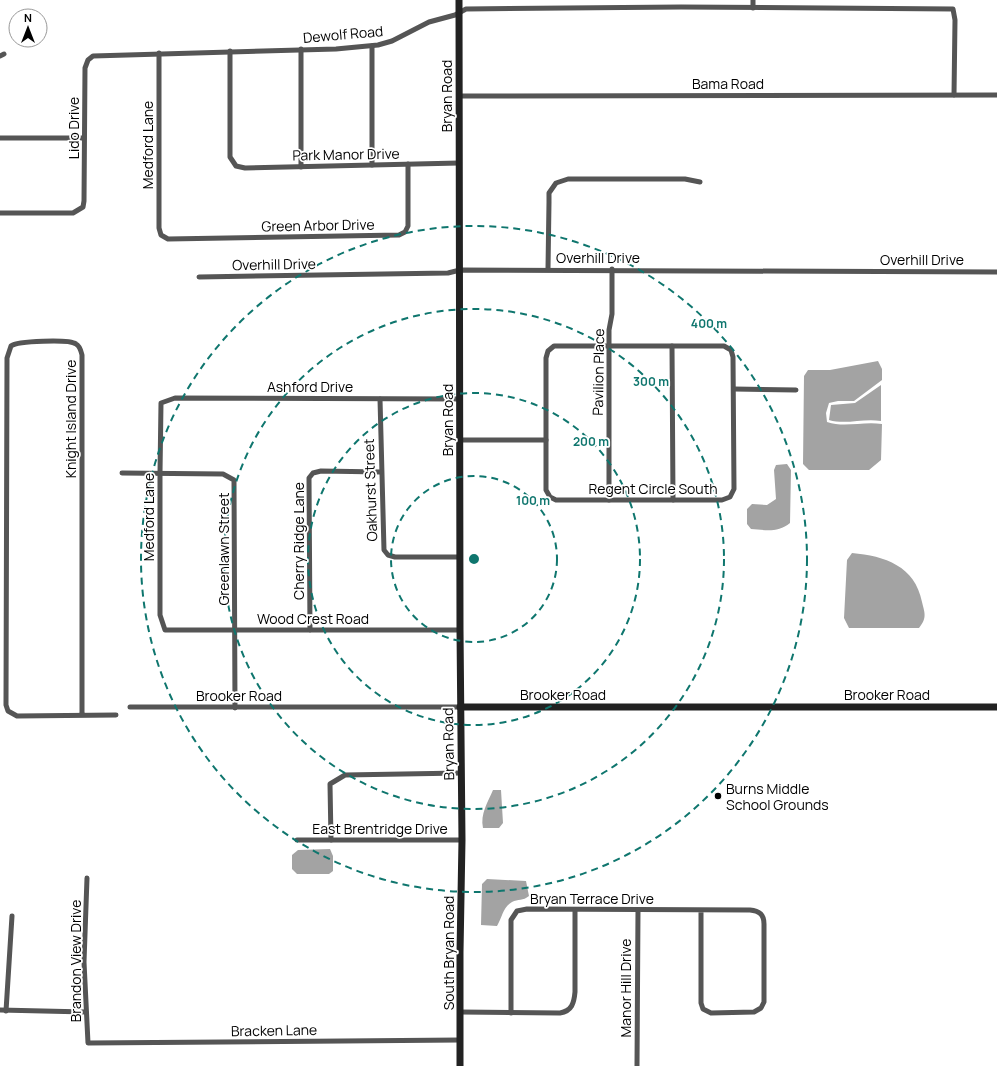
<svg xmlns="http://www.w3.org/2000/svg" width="997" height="1066" font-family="Manrope,sans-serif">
<rect width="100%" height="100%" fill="#fff"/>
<g fill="#a3a3a3">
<path d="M878 361 882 369V380L854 401H838L829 403 826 413 827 422C845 428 863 421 882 424L881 460 869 470H809L803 464 804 376 808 370H830Z"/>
<path d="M881 385V421C863 418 846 425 829 420L831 405 855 403Z"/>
<path d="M787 464 791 470 790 523C778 533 765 530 751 529L747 524V509L752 504 767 505 776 499 774 470 776 465Z"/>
<path d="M852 553C885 556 915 566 922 602 925 614 927 618 919 628H849L844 618 847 560Z"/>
<path d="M493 790H501L503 823 499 828H483C480 814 488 802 493 790Z"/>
<path d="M330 849 333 856V871L329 874H297L292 869V855L298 850Z"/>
<path d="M487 879 526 881 529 896C523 901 518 899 512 902 503 907 502 918 497 926L481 925 482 884Z"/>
</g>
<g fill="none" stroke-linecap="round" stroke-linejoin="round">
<g stroke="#555" stroke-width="5">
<path d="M753 0V8"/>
<path d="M230 51V157L236 166 245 168 459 163"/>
<path d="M159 53V228L161 235 168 239 399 235 405 232 408 226V164"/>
<path d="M0 56 4 54"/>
<path d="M459 96 997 95"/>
<path d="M0 138H84"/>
<path d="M372 165V46"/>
<path d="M301 167V49"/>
<path d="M0 213H73L83 207 84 201 85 68 88 60 93 56 336 49 378 45 392 41 429 22 455 15 466 9 681 7 953 9 955 20 954 95"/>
<path d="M548 269 549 202V193L556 183 568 179H685L700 182"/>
<path d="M199 277 448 273 460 270 997 272"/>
<path d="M554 346H724L731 350 733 357 734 489 730 497 722 500H556L550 497 546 490V358L548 351Z"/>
<path d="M672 346 673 500"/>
<path d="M734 389 796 390"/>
<path d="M380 399 384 550 388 555 395 557H460"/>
<path d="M459 399 175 398 161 403 160 473V615L165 630H460"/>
<path d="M460 440H546"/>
<path d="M122 473 223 474 234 480 235 708"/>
<path d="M609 500V330L612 314V269"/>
<path d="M310 630 309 478 313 473 321 471 381 472"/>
<path d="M130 707H460"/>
<path d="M82 715V355C81 351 80 346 76 344 69 339 17 341 11 346L7 358 6 705 8 711 17 716 116 715"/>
<path d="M297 840H462"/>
<path d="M331 840 330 784 345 775 461 773"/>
<path d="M87 878 84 962 88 1043 460 1040"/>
<path d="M0 1010 86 1012"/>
<path d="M6 1011 12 916"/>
<path d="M460 1012 560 1013C572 1011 574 1003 575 992V910"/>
<path d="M511 1013V920L517 911 527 909 750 910C759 911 764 914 764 924V1002L761 1008 754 1012 711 1013 703 1009 701 1003V910"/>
<path d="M637 1066 638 910"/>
</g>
<g stroke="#222" stroke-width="7">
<path d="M459 0 460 630 462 840 460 952V1066"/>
<path d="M460 707H997"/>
</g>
</g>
<g fill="none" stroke="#0f766e" stroke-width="2" stroke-dasharray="7 5">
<circle cx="474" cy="559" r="83"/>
<circle cx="474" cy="559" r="166"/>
<circle cx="474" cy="559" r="250"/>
<circle cx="474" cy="559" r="333"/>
</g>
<circle fill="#000" stroke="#fff" stroke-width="1.5" cx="718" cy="796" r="4"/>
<g text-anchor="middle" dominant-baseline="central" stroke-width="3.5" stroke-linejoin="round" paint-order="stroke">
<g font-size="14" fill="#000" stroke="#fff">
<text transform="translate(343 34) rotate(-5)">Dewolf Road</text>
<text x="728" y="83">Bama Road</text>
<text transform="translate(446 96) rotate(-90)">Bryan Road</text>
<text transform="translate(73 128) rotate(-90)">Lido Drive</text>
<text transform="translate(147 145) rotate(-90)">Medford Lane</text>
<text transform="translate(346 154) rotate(-1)">Park Manor Drive</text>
<text transform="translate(318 225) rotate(-1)">Green Arbor Drive</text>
<text x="598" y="257">Overhill Drive</text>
<text x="922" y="259">Overhill Drive</text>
<text transform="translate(274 264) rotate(-1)">Overhill Drive</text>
<text transform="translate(598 372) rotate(-89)">Pavilion Place</text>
<text x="310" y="386">Ashford Drive</text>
<text transform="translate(70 419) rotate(-90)">Knight Island Drive</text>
<text transform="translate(447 420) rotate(-90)">Bryan Road</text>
<text x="653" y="488">Regent Circle South</text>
<text transform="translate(370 490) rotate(-92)">Oakhurst Street</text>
<text transform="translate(148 517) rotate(-90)">Medford Lane</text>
<text transform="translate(298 541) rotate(-90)">Cherry Ridge Lane</text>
<text transform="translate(223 549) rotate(-90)">Greenlawn Street</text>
<text x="313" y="618">Wood Crest Road</text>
<text x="563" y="694">Brooker Road</text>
<text x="887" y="694">Brooker Road</text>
<text x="239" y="695">Brooker Road</text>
<text transform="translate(448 744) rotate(-91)">Bryan Road</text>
<text x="380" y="828">East Brentridge Drive</text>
<text x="592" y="898">Bryan Terrace Drive</text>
<text transform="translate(448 953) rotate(-90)">South Bryan Road</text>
<text transform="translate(75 961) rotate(-90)">Brandon View Drive</text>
<text transform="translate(625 988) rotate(-90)">Manor Hill Drive</text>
<text transform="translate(274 1030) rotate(-1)">Bracken Lane</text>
</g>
<g font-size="14" fill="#000" stroke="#fff" text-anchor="start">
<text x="726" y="788">Burns Middle<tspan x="726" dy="16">School Grounds</tspan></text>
</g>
</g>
<circle cx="474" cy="559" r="6" fill="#0f766e" stroke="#fff" stroke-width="2"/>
<g font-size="12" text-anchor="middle" font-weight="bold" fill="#0f766e" stroke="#fff" stroke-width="3.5" stroke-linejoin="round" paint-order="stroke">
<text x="709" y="328">400 m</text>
<text x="651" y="386">300 m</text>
<text x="591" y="446">200 m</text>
<text x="533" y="505">100 m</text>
</g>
<g transform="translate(28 28)"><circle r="19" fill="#ffffff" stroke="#999999"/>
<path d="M0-3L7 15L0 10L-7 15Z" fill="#000000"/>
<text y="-6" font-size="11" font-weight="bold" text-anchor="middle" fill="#000000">N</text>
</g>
</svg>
